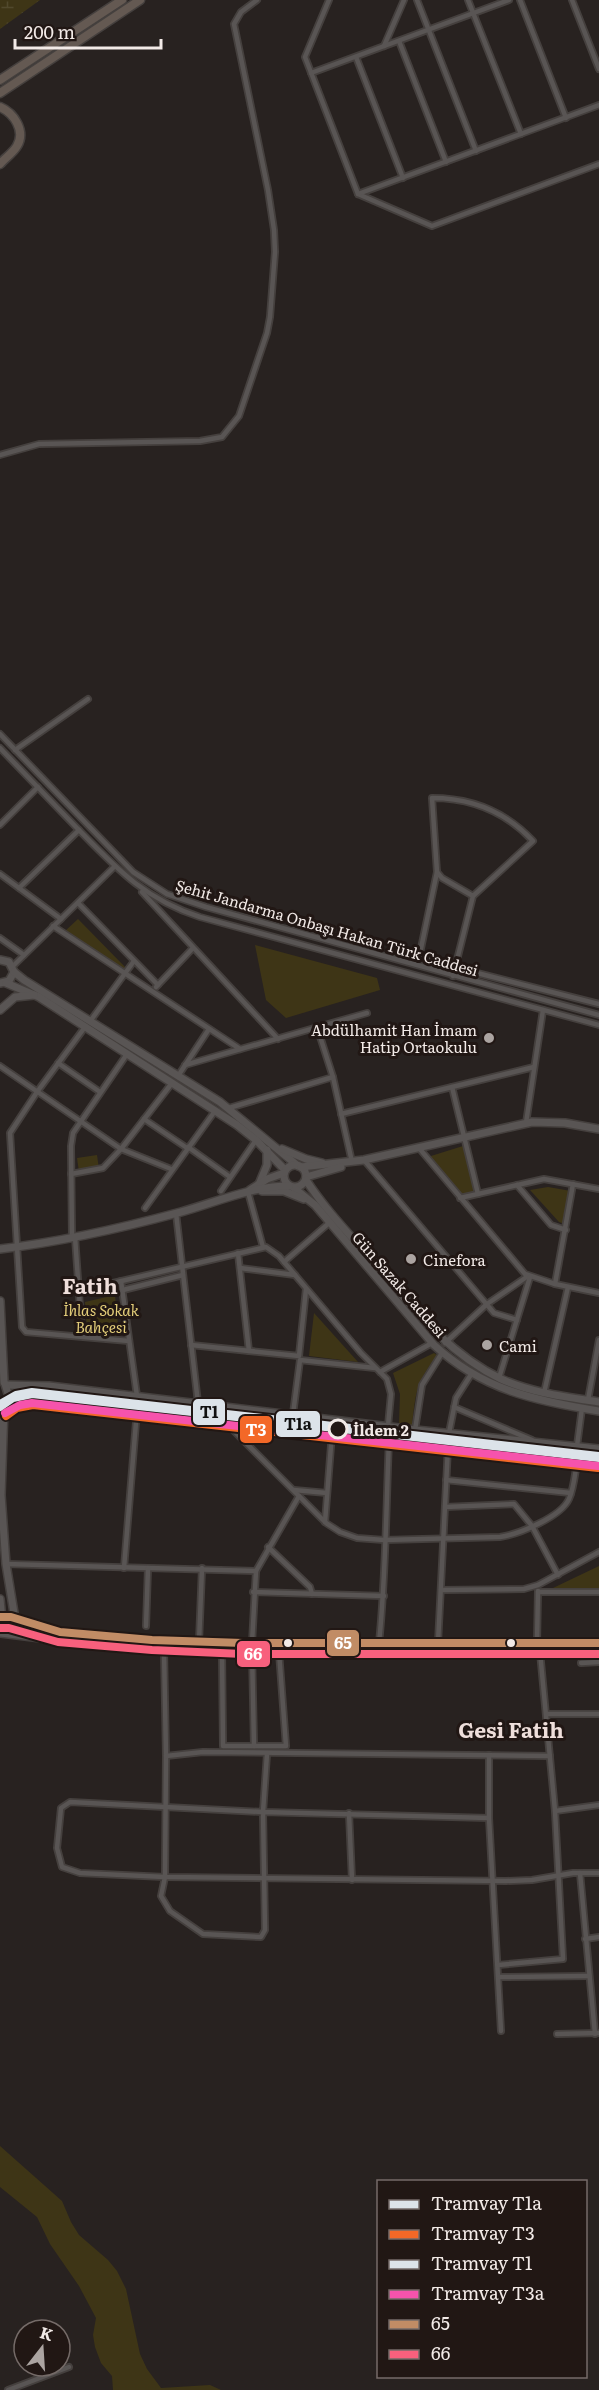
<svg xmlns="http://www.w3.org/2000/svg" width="599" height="2390" font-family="Literata,serif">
<defs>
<pattern id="wetland-marsh" width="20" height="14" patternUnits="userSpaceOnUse" patternTransform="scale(1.5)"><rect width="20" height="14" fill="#3e3516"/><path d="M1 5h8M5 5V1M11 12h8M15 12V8" fill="none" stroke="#51492d"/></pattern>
</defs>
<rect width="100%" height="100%" fill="#282220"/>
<g fill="#3e3516">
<path d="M78 919 127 969 125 972 64 932Z"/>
<path d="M255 945 377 978 380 990 286 1018 266 1000Z"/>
<path d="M463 1146 475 1193 462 1196 431 1159V1156Z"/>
<path d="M97 1155 99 1169 79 1172 77 1158Z"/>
<path d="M548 1187 571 1191 567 1225 559 1222 530 1190Z"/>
<path d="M115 1295 119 1336 87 1333 85 1302Z"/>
<path d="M314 1313 358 1362 309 1356Z"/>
<path d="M434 1353 437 1355C416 1384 416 1390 412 1426L399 1424 400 1394 393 1373Z"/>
<path d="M599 1566V1591L554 1590 553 1588Z"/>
<path d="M0 2146 62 2201 71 2222 79 2235 108 2260 117 2271 126 2289 140 2354 147 2369 161 2388 210 2385 221 2390H113L112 2376 101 2363 95 2347 93 2335 96 2318 79 2286 50 2244 37 2217 0 2187Z"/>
</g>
<path fill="url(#wetland-marsh)" d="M0 0H40L0 29Z"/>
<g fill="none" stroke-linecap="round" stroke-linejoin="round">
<g stroke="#45403e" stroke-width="8">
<g id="street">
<path d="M329 0 305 57 358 194 432 226 599 164"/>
<path d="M417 0 476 151"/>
<path d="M468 0 521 134"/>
<path d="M520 0 566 118"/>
<path d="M572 0 599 69"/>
<path d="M399 41 446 162"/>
<path d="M384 46 404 0"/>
<path d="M356 57 403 178"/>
<path d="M311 73 509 0"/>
<path d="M358 194 599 105"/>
<path d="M0 455 39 444 200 441 222 437 239 416 267 333 270 317 275 252 274 230 268 190 234 24 241 12 257 0"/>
<path d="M0 734 133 872 167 894 206 907 599 1015"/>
<path d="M0 748C25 774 51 801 76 827 116 868 144 899 200 917L599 1025"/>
<path d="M15 750 88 699"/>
<path d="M0 825 38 787"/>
<path d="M437 872 420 953 422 959 599 1004"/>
<path d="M0 874 61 919"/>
<path d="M19 888 79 830"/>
<path d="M142 892 278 1039"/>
<path d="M78 903 158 985"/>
<path d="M53 926 240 1049"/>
<path d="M0 938 24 955"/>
<path d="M13 966 114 867"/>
<path d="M453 976 473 896 533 841C506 812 471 798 432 798L437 872 442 878 473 896"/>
<path d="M156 987 193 948"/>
<path d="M91 1020 134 961"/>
<path d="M85 1027 37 1092 10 1133 22 1327 26 1332 129 1341"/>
<path d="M317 1027 333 1077 352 1162"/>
<path d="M58 1063 100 1092"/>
<path d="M185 1065 367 1013"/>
<path d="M0 1066 121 1149 171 1169"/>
<path d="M178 1076 209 1029"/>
<path d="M452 1087 478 1194"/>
<path d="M229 1108 333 1077"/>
<path d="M341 1114 534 1067"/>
<path d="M144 1119 187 1148"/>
<path d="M526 1123 543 1010"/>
<path d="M188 1147 230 1177"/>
<path d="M419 1148 525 1274 555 1284 599 1293"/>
<path d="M364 1160 494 1313 517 1320"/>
<path d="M71 1174 103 1168 121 1149 172 1083"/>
<path d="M517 1185 551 1225 566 1230"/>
<path d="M221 1191 256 1140"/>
<path d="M248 1192 263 1247"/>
<path d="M460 1198 544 1179 599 1189"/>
<path d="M145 1208 215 1111"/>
<path d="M176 1213 198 1403"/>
<path d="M75 1237 82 1336"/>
<path d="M72 1238 71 1146 73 1133 127 1054"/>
<path d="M238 1253 249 1351"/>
<path d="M284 1262 329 1223"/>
<path d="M240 1268 295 1275"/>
<path d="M121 1281 137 1396"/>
<path d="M555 1284 573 1184"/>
<path d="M123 1290 183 1275"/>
<path d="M79 1291 266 1247 279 1256 361 1353 387 1379 391 1394 388 1426"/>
<path d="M445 1343 487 1304 528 1276"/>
<path d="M191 1345 299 1356 306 1289"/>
<path d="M380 1372 432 1343"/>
<path d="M499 1378 530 1277"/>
<path d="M544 1393 568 1287"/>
<path d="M588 1400 599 1340"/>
<path d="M454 1407 532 1440"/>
<path d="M293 1414 300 1360 375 1368"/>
<path d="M224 1421 326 1523 340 1532 357 1538 384 1540 500 1537C519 1534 561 1517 569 1499 574 1488 575 1473 577 1462"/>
<path d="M415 1430 422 1385 442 1353"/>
<path d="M449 1433 456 1398 472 1373"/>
<path d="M577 1446 582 1408"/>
<path d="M446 1480 571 1493"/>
<path d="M294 1490 327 1493"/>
<path d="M445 1507 514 1504 532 1526 558 1575"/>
<path d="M325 1522 332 1433"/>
<path d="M268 1547 310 1587 312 1594"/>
<path d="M6 1564 256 1571 252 1643"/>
<path d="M124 1568 137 1410"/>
<path d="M256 1571 299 1496"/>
<path d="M441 1590 524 1589 538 1585 599 1552"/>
<path d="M253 1592 384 1596"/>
<path d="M538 1592H599"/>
<path d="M146 1626 148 1568"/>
<path d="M199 1642 202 1568"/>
<path d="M379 1643C386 1576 386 1508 389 1440"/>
<path d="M438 1643 448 1447"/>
<path d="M537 1643 538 1591"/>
<path d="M164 1650 166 1756 165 1877 506 1881 532 1880 573 1873H599"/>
<path d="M222 1651 223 1746H286L279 1652"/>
<path d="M252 1651 254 1746"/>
<path d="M581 1663 599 1662"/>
<path d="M546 1714H599"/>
<path d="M267 1754 263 1812 265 1930 261 1937 203 1934 170 1911 161 1896 165 1877 80 1873 62 1867 57 1848 61 1808 70 1802 263 1812 489 1818"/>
<path d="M489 1755V1818L501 2031"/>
<path d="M166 1756 203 1752 550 1756"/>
<path d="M555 1811 599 1805"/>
<path d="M349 1813 352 1880"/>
<path d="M580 1873 595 2034"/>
<path d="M585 1939 599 1937"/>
<path d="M498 1965 563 1959 555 1811 540 1652"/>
<path d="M499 1977 589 1976"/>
<path d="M557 2034 599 2033"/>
<path d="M8 2390 69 2367"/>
</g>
</g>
<g stroke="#45403e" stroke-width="10">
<g id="secondary">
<path d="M0 960 9 962 14 972 9 981 0 983"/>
<path d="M14 972 24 980 220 1102 298 1166"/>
<path d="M6 983 39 997 237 1125 256 1140 285 1170"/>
<path d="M0 1010 15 997 34 995"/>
<path d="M282 1149 306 1159 322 1163"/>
<circle cx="295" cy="1176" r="11"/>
<path d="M301 1167 364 1160 532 1122 565 1123 599 1129"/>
<path d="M306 1177 341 1167"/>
<path d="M306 1180C324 1208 348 1233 370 1258 409 1303 446 1353 501 1379 532 1393 566 1397 599 1402"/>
<path d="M260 1182 267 1165V1150"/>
<path d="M294 1188 315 1205 434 1345C483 1390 536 1401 599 1411"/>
<path d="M250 1190 267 1179 284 1173"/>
<path d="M262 1191H284L304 1199"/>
<path d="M0 1249C61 1242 122 1228 181 1212 217 1202 252 1186 289 1186"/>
<path d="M0 1301 4 1382"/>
<path d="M6 1385 49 1386 415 1430 599 1449"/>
<path d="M5 1406 43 1402 81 1404 599 1464"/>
<path d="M4 1407 1 1495 6 1564 15 1619"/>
<path d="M2 1408 9 1397 5 1384"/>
<path d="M0 1599 2 1621"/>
<path d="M0 1617H11L60 1632 152 1640 243 1643H599"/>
<path d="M0 1633 130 1649 279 1652H599"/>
</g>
</g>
<g stroke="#45403e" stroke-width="11">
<g id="highway">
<path d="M0 80 122 0"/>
<path d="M0 93 140 0"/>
<path d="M0 107C14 113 26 131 17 146 13 153 5 158 0 164"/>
</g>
</g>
<use href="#street" stroke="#595554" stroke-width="4.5"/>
<use href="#secondary" stroke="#595554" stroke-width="7"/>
<use href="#highway" stroke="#645952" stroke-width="8"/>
<g stroke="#211714" stroke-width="12">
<path id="bus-1" d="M0 1617H11L60 1632 152 1640 243 1643H599"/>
</g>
<g stroke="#211714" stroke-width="12">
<path id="bus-2" d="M0 1628H9L58 1642 152 1650 243 1654H599"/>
</g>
<use href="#bus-1" stroke="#c18c65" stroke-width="8"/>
<use href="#bus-2" stroke="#f8607d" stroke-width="8"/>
<g stroke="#211714" stroke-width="12">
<path id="tram-1" d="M0 1407 13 1398 32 1394 599 1458"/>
</g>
<g stroke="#211714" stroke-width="12">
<path id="tram-2" d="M6 1416 17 1408 33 1405 598 1468"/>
</g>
<g stroke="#211714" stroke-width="12">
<path id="tram-3" d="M0 1404 16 1395 32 1392 599 1456"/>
</g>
<g stroke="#211714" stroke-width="12">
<path id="tram-4" d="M5 1413 20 1405 32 1403 598 1466"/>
</g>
<use href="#tram-1" stroke="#dce3e9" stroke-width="8"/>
<use href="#tram-2" stroke="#f36827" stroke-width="8"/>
<use href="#tram-3" stroke="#dce3e9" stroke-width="8"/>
<use href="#tram-4" stroke="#f653ac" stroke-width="8"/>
</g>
<g fill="#aba4a1" stroke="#211714" stroke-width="2">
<circle cx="489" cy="1038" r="6"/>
<circle cx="411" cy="1259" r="6"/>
<circle cx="487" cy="1345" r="6"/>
</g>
<circle fill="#211714" stroke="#f2eae7" stroke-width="3" cx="338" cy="1429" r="9"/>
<g fill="#f2eae7" stroke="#211714" stroke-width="2">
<circle cx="288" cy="1643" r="5"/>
<circle cx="511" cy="1643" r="5"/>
</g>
<g text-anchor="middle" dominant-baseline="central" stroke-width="6" stroke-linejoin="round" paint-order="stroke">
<g font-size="15" fill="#f2eae7" stroke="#211714">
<text transform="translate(327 927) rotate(16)">Şehit Jandarma Onbaşı Hakan Türk Caddesi</text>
<text transform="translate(400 1284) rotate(49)">Gün Sazak Caddesi</text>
</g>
<g font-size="15" fill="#f2eae7" stroke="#211714" text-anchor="start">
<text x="477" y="1029" text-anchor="end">Abdülhamit Han İmam<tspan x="477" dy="17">Hatip Ortaokulu</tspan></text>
<text x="423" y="1259">Cinefora</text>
<text x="499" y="1345">Cami</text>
</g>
<g font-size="15" font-style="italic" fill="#e4ce7a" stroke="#211714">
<text x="101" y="1309">İhlas Sokak<tspan x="101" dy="17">Bahçesi</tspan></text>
</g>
<g font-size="15" font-weight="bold" fill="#f2eae7" stroke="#211714" text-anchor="start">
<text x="353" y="1429">İldem 2</text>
</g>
<g font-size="21" font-weight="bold" fill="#efdfdb" stroke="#211714">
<text x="90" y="1284">Fatih</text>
<text x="511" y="1728">Gesi Fatih</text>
</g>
</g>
<g stroke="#211714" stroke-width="2">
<rect x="192" y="1398" width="34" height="28" rx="6" fill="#dce3e9"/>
<rect x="275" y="1410" width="46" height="28" rx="6" fill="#dce3e9"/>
<rect x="239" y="1415" width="34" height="29" rx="6" fill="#f36827"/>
<rect x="326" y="1629" width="34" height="28" rx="6" fill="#c18c65"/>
<rect x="236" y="1640" width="35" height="28" rx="6" fill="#f8607d"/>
</g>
<g font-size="16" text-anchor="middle" font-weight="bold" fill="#fff">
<text x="256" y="1436">T3</text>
<text x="343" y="1649">65</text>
<text x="253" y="1660">66</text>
</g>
<g font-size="16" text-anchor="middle" font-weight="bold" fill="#111">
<text x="209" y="1418">T1</text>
<text x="298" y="1430">T1a</text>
</g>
<rect x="377" y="2180" width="210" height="198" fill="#211714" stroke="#756b68" stroke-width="1.5"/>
<rect x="389" y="2200" width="30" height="9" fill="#dce3e9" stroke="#756b68" stroke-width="1.5"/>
<text x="431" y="2210" font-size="18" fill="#f2eae7">Tramvay T1a</text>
<rect x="389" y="2230" width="30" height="9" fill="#f36827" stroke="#756b68" stroke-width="1.5"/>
<text x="431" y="2240" font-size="18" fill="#f2eae7">Tramvay T3</text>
<rect x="389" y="2260" width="30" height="9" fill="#dce3e9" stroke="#756b68" stroke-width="1.5"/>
<text x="431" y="2270" font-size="18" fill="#f2eae7">Tramvay T1</text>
<rect x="389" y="2290" width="30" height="9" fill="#f653ac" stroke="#756b68" stroke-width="1.5"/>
<text x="431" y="2300" font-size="18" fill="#f2eae7">Tramvay T3a</text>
<rect x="389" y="2320" width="30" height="9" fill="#c18c65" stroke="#756b68" stroke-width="1.5"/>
<text x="431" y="2330" font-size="18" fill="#f2eae7">65</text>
<rect x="389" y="2350" width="30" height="9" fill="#f8607d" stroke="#756b68" stroke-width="1.5"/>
<text x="431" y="2360" font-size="18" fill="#f2eae7">66</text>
<g transform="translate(42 2348) rotate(17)"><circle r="28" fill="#211714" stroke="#756b68" stroke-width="1.5"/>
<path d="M0-4.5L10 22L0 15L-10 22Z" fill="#aba4a1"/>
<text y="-9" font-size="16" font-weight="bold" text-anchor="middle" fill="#f2eae7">K</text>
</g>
<path d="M15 39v9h146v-9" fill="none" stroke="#f2eae7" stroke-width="3"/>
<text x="24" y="39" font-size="18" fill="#f2eae7" stroke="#211714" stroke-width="4.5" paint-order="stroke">200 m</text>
</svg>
